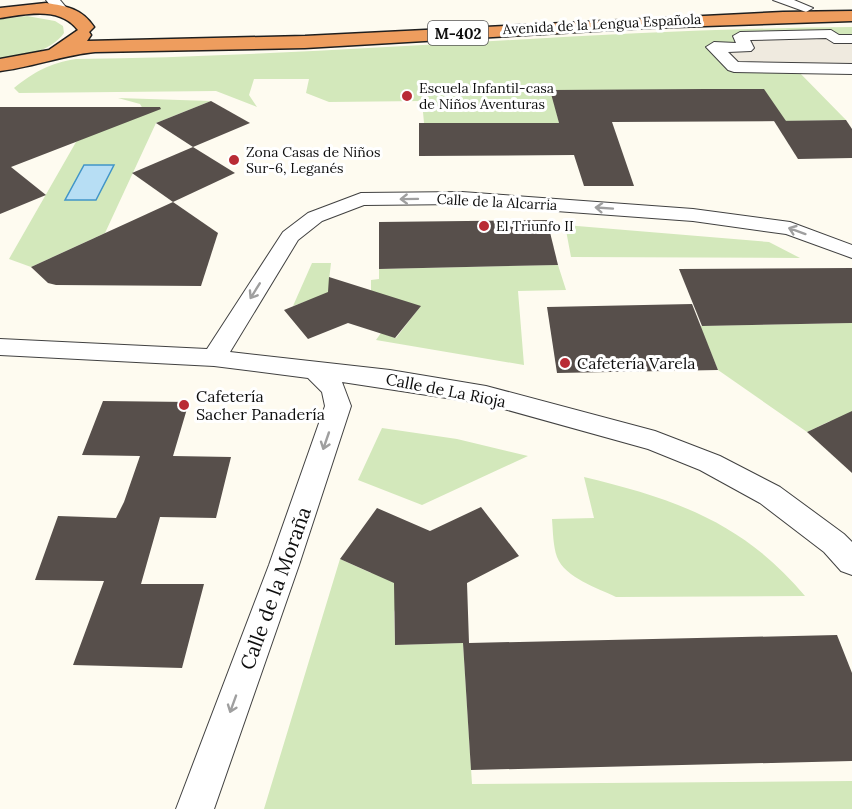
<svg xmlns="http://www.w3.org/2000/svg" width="852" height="809" font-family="Lora,serif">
<rect width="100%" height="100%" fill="#fefbf0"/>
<g fill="#d3e8bb">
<path d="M27 16 55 21 63 26 64 33C50 52 23 57 0 58V19Z"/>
<path d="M852 27V39L795 68 846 120 785 121 551 90 559 123H424L422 101 329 102 306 93 309 79H254L249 95 257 107 216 91 19 93 14 88C34 72 50 63 76 59 335 56 593 29 852 27Z"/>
<path d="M118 98 211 101 156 123 105 233 31 267 9 259 76 142 143 109 140 104Z"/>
<path d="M565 225 769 242 800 258 571 257Z"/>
<path d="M312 263H331L329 280 336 296 313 305 307 301 293 306Z"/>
<path d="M558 265 566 290 518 291 524 365 376 340 381 333 396 338 420 307 371 296V280L379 279V269Z"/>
<path d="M852 323V411L839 429 830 421 807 432 718 370 700 326Z"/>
<path d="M382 428 457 439 528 456 422 505 358 480Z"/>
<path d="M584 477C675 499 743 522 805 596L616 597C598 588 565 578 557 557 553 546 553 531 552 519L594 518Z"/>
<path d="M340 559 371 573 376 566 406 580 394 612 395 645 463 643 472 784 852 781V809H264Z"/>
</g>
<path fill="#efeadf" d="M831 34 852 39V69L734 67 714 47 745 48 740 36Z"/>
<path fill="#b7def4" stroke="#4195c8" stroke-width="1.5" d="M84 165H114L96 200H65Z"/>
<g fill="#574f4b">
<path d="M706 89H764L786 121 612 122 634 186H584L574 155 419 156V123H559L550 90Z"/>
<path d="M211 101 250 123 193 147 156 123Z"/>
<path d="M0 107H160L161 109 11 167 46 195 0 214Z"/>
<path d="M846 120 852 129V158L798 159 774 121Z"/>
<path d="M193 147 235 173 173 202 132 173Z"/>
<path d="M173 202 218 233 201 286 56 285 48 283 31 267Z"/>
<path d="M547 220 558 265 379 269V222Z"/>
<path d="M852 268V323L702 326 679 269Z"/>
<path d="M329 277 421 306 395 338 348 323 308 339 284 310 328 292Z"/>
<path d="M692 304 718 370 557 373 547 307Z"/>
<path d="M103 401 189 402 173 456 231 457 216 518 160 517 141 584H204L182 668 73 665 104 581 35 580 58 516 116 518 124 502 140 456 82 455Z"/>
<path d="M852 411V473L807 432Z"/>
<path d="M481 507 519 556 467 583 469 643 837 635 852 673V761L471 770 463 643 395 645 394 583 340 559 377 508 430 531Z"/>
</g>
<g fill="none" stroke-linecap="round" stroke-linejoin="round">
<g stroke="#414141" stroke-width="2">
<g id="street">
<path d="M46 0H60L70 12 68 15H58Z"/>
<path d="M773 0H794L813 8 806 12Z"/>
<path d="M831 30 839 35H852V43H834L826 38 750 40 754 48 751 51 728 52 738 62 852 64V74L734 72 728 70 706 47 714 42 736 43 733 36 740 32Z"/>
<path d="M462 192 693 209 790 222 852 245V258L786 234 693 221 462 204 364 205 322 221 298 240 230 352 390 370 486 386 655 431 720 456 780 487 844 534 852 542V575L841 571 824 552 760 503 700 470 648 449 486 404 342 382 351 406 299 565 214 809H176L269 565 325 406 322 392 308 378 214 366 0 355V339L207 349 283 232 308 213 361 193Z"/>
</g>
</g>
<g stroke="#1f1f1f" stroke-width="3">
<path id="highway" d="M46 3C67 6 82 9 94 27L89 32 91 35 87 41 305 36 783 12 852 11V21L646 28 305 48 95 52C63 55 33 67 0 71V59L49 50 78 30C60 6 26 14 0 18V8Z"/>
</g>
<use href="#street" fill="#fff" fill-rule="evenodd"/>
<use href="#highway" fill="#ee9d5e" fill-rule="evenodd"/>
</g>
<defs><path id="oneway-shaft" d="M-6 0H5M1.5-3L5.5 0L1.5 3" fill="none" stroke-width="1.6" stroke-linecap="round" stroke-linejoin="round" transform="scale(1.5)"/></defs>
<g stroke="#9f9f9f">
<use href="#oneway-shaft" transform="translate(409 199) rotate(179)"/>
<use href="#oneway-shaft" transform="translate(604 208) rotate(-176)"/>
<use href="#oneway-shaft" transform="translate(797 231) rotate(-160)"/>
<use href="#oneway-shaft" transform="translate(255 291) rotate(122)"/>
<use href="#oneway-shaft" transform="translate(326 441) rotate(109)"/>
<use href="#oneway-shaft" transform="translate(233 704) rotate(110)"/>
</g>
<g fill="#b92b35" stroke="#fff" stroke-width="2">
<circle cx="407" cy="96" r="6"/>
<circle cx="234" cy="160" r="6"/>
<circle cx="484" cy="226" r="6"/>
<circle cx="565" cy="363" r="6"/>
<circle cx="184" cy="405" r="6"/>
</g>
<g text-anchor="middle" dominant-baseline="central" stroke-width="6" stroke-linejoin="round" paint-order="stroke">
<g font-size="14" fill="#0e0e0e" stroke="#fff">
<text transform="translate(602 24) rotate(-3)">Avenida de la Lengua Española</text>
<text transform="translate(497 202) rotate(3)">Calle de la Alcarria</text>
</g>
<g font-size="14" fill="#0e0e0e" stroke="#fff" text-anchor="start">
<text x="419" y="88">Escuela Infantil-casa<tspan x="419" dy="16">de Niños Aventuras</tspan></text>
<text x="246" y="152">Zona Casas de Niños<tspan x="246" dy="16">Sur-6, Leganés</tspan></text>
<text x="496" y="226">El Triunfo II</text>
</g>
<rect fill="#fff" stroke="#565656" stroke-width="1.5" x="428" y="21" width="60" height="24" rx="4.5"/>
<g font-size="15" font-weight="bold" fill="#0e0e0e">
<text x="458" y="33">M-402</text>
</g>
<g font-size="16" fill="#0e0e0e" stroke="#fff" text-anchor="start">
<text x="577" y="363">Cafetería Varela</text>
<text x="196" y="396">Cafetería<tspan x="196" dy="18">Sacher Panadería</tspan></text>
</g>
<g font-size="16" fill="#0e0e0e" stroke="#fff">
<text transform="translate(446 390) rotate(11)">Calle de La Rioja</text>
</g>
<g font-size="20" fill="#0e0e0e" stroke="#fff">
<text transform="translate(275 588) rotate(-70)">Calle de la Moraña</text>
</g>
</g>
</svg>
